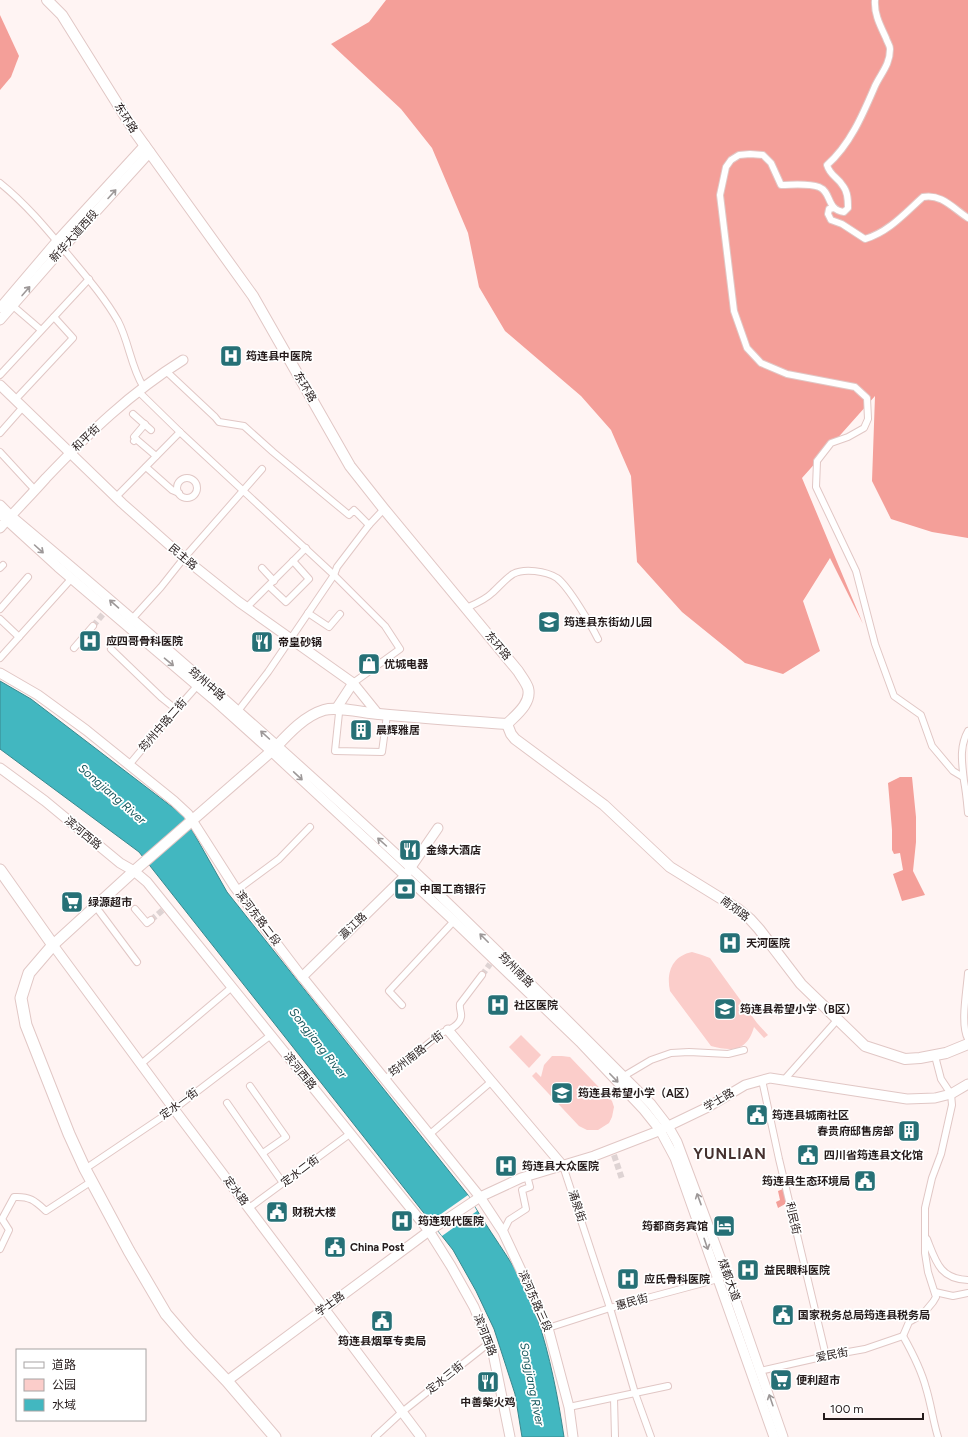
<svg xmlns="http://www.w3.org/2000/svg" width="968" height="1437" font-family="Figtree,'Noto Sans SC',sans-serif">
<rect width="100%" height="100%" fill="#fff4f3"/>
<g fill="#fbcdca">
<path d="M692 952 702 955 710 958 757 1023 768 1035 764 1038 754 1027C747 1051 733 1052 711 1046L670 991C666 973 672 956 692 952Z"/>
<path d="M521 1035 541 1055 529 1068 509 1047Z"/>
<path d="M552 1056H562L570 1057 612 1101 614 1107 612 1117 609 1123 598 1130H587L579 1126 532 1076 536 1072 541 1077 544 1065Z"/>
</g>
<g fill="#f49f99">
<path d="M386 0H968V538L932 532 891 519 872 481 875 396 802 478 863 624 830 558 803 601 820 651 783 674 745 663 682 612 637 562 631 476 611 430 581 396 505 331 479 287 468 233 432 148 401 109 331 44 369 22Z"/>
<path d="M0 15 19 56 11 77 0 90Z"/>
<path d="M900 777H912L916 817V842L913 871 925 895 902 901 893 874 903 870 900 853 894 854 892 850V830L888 783Z"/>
<path d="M783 1189 787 1203 778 1208 776 1202 780 1200 778 1191Z"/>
</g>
<path fill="#42b7c0" stroke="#39888e" d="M0 681 31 699 184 816 227 892 468 1195C487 1229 512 1260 529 1294 533 1301 535 1310 537 1317 550 1356 558 1397 564 1437H522L515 1394 494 1329 476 1291 453 1250 139 852 0 749Z"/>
<path fill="#fff4f3" d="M468 1195 477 1211 442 1236 431 1221Z"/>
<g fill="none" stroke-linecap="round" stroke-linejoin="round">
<g stroke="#ded3d3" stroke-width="6" stroke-dasharray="6 3" stroke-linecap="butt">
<path d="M93 626 104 613"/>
<path d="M151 920 164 909"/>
<path d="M482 975 490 964"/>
<path d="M614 1155 622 1179"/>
</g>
<g stroke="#e1c7c5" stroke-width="8">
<g id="street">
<path d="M875 0C874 14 880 25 886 38 887 42 890 45 890 49 890 65 881 73 875 86 863 114 850 145 827 165 830 176 838 177 843 186 848 192 848 201 848 208L844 212C826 210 832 192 819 187 807 183 793 185 781 185L771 163 763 155 750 154 739 155 731 160 726 167 720 195 734 311 747 348 761 363 787 374 855 387 867 398 868 419 864 428 848 437 831 443 817 461 816 487 856 571 875 644 894 696 921 715 932 746 953 771 963 777"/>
<path d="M0 183C25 203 45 227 65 251 84 274 103 295 118 321 129 342 131 367 143 386"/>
<path d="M834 208 829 209 828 214 831 220 842 224 865 239C889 232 906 212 923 197 941 193 954 209 968 218"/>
<path d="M13 306 41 330"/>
<path d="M166 371 215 417 219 422 244 426 273 452 349 515 354 510 369 525"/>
<path d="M0 375 89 279"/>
<path d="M138 391 182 434 334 575 385 626 400 649 353 683"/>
<path d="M15 400 73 338 54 317"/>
<path d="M133 414 151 430"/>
<path d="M0 433 23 407"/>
<path d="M136 439 134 437 145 424"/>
<path d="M134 441 136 439 156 456"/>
<path d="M0 452 35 490"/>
<path d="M146 467 172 490 179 493"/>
<circle cx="187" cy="488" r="10"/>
<path d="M116 497 180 432"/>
<path d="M0 568 3 565"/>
<path d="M262 568 274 581"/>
<path d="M269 586 286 602 309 579 293 561"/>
<path d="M247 607 306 548"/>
<path d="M466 608C475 604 485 600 492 593 499 587 505 579 513 574 524 568 546 571 557 578 569 587 591 625 598 639"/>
<path d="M0 609 28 577"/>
<path d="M308 613 329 627 340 614"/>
<path d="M0 619 19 637"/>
<path d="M132 619 161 587 184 558 262 469"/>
<path d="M74 648 93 626"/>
<path d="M111 649 162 698 177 710"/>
<path d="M0 658 72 578"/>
<path d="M336 709 339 713 335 751 382 752 387 715"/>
<path d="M238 711 268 672 334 575 337 567 369 525 384 509"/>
<path d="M968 731C959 747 962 763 964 781 966 791 967 802 968 813"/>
<path d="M129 765 154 735 197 686"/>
<path d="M237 890 279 859 310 827"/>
<path d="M96 907 137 962"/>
<path d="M135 909 147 923 151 920"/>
<path d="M968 973C967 989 960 1025 968 1039"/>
<path d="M402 1005 389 991 454 921"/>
<path d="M141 1064 232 987"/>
<path d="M624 1076 651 1060 671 1053 689 1052 728 1054 744 1050"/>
<path d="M385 1079 441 1033C448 1031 460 1025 461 1017 462 1013 459 1009 460 1004L482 975"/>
<path d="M762 1080 779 1159 826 1356"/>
<path d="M784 1080 838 1019"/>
<path d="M250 1086 286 1137 263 1153"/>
<path d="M227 1103 283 1183"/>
<path d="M430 1134 492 1081"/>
<path d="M563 1166 610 1308 635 1393 651 1437"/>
<path d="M85 1169 174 1109 271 1035"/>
<path d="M249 1208 351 1133"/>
<path d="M503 1232 509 1220 526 1209 522 1190 530 1187 527 1176"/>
<path d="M927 1239C936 1262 940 1279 968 1280"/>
<path d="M0 1249 9 1230 2 1219 14 1197C30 1196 35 1201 46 1211L92 1181"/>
<path d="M935 1292 953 1296 968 1293"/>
<path d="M548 1328 610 1308 718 1279"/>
<path d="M903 1336 909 1322 923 1314 933 1302 936 1297 928 1272 925 1253V1208L932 1178 941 1154 952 1105 951 1094 941 1079 935 1056"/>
<path d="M903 1336C912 1352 921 1369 926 1388 931 1404 933 1421 938 1437"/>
<path d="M760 1371 826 1356 865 1349 903 1336"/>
<path d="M614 1398 615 1437"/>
<path d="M569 1407 668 1386"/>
<path d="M375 1437 402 1412 489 1343"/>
</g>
</g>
<g stroke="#e1c7c5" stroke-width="11">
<g id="secondary">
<path d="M0 308 57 241 145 145"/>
<path d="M0 320 63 248 150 152"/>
<path d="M0 385 122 503 184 558 239 602 353 683 378 714"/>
<path d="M0 505 11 516C147 630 281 747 411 868 493 945 572 1025 651 1104L668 1126 677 1142 727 1276 783 1437"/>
<path d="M0 514 58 567 213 699 271 751 454 921 580 1042 644 1110 660 1130 675 1158 774 1437"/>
<path d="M0 528C15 511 31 495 46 478 89 433 130 393 183 360"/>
<path d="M0 673 38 695 86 730 174 801 188 814 234 886 267 931 299 973 480 1197 429 1231 227 1381"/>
<path d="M336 709 353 683"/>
<path d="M0 768 45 801 120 863 134 871 147 882 429 1231 451 1266 474 1307 493 1353 510 1437"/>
<path d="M53 945 174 1109 421 1437"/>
<path d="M302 977 405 876 438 828"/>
<path d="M448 1030 563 1166"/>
<path d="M573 1437 569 1407 548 1328 503 1232 480 1197 521 1178 594 1156 656 1132 708 1107 745 1085 770 1078 907 1099 935 1098 951 1094 968 1084"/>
</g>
</g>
<g stroke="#e1c7c5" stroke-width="12">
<g id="primary">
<path d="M47 0 62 15 135 132 253 296 350 466 384 509 518 671C521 676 526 682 528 688 532 703 516 715 507 724"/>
<path d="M507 724 511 734 515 739 604 805 670 867 738 909 750 919 759 929 801 984 865 1046 905 1059 920 1058 946 1053 968 1044"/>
<path d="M53 945 134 871 274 749C288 734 304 716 324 710 337 706 364 713 379 714 422 718 465 721 507 724"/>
</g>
</g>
<g stroke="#e1c7c5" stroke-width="13">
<path id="highway" d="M0 870 53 945 29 973 21 998 26 1025 69 1134 85 1169 129 1251 166 1314 190 1342 227 1381 275 1437"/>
</g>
<use href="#street" stroke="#fff" stroke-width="6"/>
<use href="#secondary" stroke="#fff" stroke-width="9"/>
<use href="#primary" stroke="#fff" stroke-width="10"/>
<use href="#highway" stroke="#fff" stroke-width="11"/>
</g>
<defs><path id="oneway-shaft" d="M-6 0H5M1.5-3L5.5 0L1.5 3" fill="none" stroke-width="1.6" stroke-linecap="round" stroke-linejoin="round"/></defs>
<g stroke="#9d9898">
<use href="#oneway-shaft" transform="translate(112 194) rotate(-48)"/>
<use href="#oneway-shaft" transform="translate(26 291) rotate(-49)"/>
<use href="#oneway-shaft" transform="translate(39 549) rotate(42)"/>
<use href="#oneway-shaft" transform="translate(114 604) rotate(-139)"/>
<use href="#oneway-shaft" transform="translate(169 662) rotate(40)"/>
<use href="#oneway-shaft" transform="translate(265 735) rotate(-138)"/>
<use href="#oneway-shaft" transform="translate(298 776) rotate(43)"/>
<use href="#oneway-shaft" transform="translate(382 842) rotate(-138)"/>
<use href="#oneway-shaft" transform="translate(484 938) rotate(-135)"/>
<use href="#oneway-shaft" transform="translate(614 1078) rotate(46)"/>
<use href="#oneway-shaft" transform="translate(699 1199) rotate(-110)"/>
<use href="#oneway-shaft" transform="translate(706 1244) rotate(71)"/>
<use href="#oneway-shaft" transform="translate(771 1400) rotate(-109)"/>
</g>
<defs>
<g id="hospital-square" transform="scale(1.15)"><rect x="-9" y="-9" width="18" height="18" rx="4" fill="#267076" stroke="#fff"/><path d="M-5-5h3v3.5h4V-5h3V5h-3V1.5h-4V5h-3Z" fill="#fff"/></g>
<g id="school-square" transform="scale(1.15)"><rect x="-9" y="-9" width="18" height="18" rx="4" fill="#267076" stroke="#fff"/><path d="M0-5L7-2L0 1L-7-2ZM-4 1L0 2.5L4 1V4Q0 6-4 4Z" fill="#fff"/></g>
<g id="restaurant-square" transform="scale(1.15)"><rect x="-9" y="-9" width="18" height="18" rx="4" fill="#267076" stroke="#fff"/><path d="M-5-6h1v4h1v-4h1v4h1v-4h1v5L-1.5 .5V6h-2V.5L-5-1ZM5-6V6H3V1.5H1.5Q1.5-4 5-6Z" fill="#fff"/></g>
<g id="shop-square" transform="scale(1.15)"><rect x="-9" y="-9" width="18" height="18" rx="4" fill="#267076" stroke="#fff"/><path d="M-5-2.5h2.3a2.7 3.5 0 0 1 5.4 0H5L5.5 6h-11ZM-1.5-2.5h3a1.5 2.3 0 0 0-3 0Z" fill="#fff"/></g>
<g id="building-square" transform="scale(1.15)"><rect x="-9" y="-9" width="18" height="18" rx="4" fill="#267076" stroke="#fff"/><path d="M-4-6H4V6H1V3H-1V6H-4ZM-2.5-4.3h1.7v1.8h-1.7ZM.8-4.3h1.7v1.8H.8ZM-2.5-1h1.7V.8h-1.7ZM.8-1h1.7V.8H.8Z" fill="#fff"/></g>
<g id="bank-square" transform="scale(1.15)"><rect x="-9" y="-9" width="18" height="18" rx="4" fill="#267076" stroke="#fff"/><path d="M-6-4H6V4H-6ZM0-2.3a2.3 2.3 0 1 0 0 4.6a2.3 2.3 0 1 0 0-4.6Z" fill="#fff"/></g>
<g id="supermarket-square" transform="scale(1.15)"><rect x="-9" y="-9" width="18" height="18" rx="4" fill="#267076" stroke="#fff"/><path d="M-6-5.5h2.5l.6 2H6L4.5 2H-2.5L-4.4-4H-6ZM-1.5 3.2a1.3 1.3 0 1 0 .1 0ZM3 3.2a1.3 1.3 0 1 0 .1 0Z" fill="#fff"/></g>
<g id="civic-square" transform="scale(1.15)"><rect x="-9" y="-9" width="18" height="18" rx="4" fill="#267076" stroke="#fff"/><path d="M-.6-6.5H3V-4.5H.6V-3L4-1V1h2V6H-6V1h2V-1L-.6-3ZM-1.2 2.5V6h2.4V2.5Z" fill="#fff"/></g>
<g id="hotel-square" transform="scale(1.15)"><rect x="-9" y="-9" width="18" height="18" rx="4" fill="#267076" stroke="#fff"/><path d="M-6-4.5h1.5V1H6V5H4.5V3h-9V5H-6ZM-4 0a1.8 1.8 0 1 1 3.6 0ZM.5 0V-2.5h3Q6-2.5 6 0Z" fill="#fff"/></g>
</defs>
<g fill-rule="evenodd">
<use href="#hospital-square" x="231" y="356"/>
<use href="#school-square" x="549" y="622"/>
<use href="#hospital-square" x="90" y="641"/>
<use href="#restaurant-square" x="262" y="642"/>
<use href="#shop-square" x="369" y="664"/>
<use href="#building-square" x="361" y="730"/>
<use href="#restaurant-square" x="410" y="850"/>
<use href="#bank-square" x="405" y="889"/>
<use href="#supermarket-square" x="72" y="902"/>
<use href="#hospital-square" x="730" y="943"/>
<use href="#hospital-square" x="498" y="1005"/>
<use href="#school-square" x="725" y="1009"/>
<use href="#school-square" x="562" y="1093"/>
<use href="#civic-square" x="757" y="1115"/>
<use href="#building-square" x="909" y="1131"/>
<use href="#civic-square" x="808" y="1155"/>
<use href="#hospital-square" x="506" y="1166"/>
<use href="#civic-square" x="865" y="1181"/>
<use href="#civic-square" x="277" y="1212"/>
<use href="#hospital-square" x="402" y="1221"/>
<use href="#hotel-square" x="724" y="1226"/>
<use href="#civic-square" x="335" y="1247"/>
<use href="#hospital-square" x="748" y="1270"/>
<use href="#hospital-square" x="628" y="1279"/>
<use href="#civic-square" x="783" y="1315"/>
<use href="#civic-square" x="382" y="1321"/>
<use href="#supermarket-square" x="781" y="1380"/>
<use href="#restaurant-square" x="488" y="1382"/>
</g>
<g text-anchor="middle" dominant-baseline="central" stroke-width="3.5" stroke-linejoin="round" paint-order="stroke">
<g font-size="11" fill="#251b1b" stroke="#fff">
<text transform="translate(126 118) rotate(58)">东环路</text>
<text transform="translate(74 236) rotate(-48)">新华大道西段</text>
<text transform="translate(305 387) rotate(60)">东环路</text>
<text transform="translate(86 438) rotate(-44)">和平街</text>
<text transform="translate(183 557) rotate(40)">民主路</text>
<text transform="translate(498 646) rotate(50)">东环路</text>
<text transform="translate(207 684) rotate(41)">筠州中路</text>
<text transform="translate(163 725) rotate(-49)">筠州中路二街</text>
<text transform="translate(83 833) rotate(40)">滨河西路</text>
<text transform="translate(735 909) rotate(37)">南郊路</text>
<text transform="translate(258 918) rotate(53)">滨河东路二段</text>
<text transform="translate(353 926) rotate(-44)">瀛江路</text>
<text transform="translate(516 970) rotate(45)">筠州南路</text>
<text transform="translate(416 1054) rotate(-38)">筠州南路一街</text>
<text transform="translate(300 1071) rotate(51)">滨河西路</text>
<text transform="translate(719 1100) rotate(-30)">学士路</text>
<text transform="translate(179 1104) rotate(-36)">定水一街</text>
<text transform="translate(300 1171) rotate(-37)">定水二街</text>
<text transform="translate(236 1191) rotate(53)">定水路</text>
<text transform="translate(577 1206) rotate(72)">涌泉街</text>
<text transform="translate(793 1218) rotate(77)">利民街</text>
<text transform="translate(729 1280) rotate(70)">煤都大道</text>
<text transform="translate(535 1301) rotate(66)">滨河东路三段</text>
<text transform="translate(632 1302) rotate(-15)">惠民街</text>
<text transform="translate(330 1304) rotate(-36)">学士路</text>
<text transform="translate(485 1335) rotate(69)">滨河西路</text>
<text transform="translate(832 1355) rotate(-11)">爱民街</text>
<text transform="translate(445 1378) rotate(-39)">定水三街</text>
</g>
<g font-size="11" font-weight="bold" fill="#251b1b" stroke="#fff" text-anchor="start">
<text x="246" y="356">筠连县中医院</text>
<text x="564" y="622">筠连县东街幼儿园</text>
<text x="106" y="641">应四哥骨科医院</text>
<text x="278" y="642">帝皇砂锅</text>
<text x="384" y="664">优城电器</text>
<text x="376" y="730">晨辉雅居</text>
<text x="426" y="850">金缘大酒店</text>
<text x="420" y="889">中国工商银行</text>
<text x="88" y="902">绿源超市</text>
<text x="746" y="943">天河医院</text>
<text x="514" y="1005">社区医院</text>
<text x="740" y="1009">筠连县希望小学（B区）</text>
<text x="578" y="1093">筠连县希望小学（A区）</text>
<text x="772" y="1115">筠连县城南社区</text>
<text x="894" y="1131" text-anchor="end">春贵府邸售房部</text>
<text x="824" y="1155">四川省筠连县文化馆</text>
<text x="522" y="1166">筠连县大众医院</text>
<text x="850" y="1181" text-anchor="end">筠连县生态环境局</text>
<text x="292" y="1212">财税大楼</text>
<text x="418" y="1221">筠连现代医院</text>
<text x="708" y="1226" text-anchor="end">筠都商务宾馆</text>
<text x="350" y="1247">China Post</text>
<text x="764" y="1270">益民眼科医院</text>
<text x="644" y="1279">应氏骨科医院</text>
<text x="798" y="1315">国家税务总局筠连县税务局</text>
<text x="382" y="1341" text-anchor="middle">筠连县烟草专卖局</text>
<text x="796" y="1380">便利超市</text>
<text x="488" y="1402" text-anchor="middle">中善柴火鸡</text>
</g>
<g font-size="12" font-style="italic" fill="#16585d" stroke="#fff">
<text transform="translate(112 794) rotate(41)">Songjiang River</text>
<text transform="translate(318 1043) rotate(52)">Songjiang River</text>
<text transform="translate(532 1384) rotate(79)">Songjiang River</text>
</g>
<g font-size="15" font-weight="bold" letter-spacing="1" fill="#45312f" stroke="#fff">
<text x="730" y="1154">YUNLIAN</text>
</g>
</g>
<rect x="16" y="1349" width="130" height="72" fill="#ffffff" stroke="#a8a4a4"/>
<rect x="24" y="1362" width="20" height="6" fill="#ffffff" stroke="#a8a4a4"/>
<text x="52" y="1369" font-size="12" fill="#251b1b">道路</text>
<rect x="24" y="1379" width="20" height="12" fill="#fbcdca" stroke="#a8a4a4"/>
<text x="52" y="1389" font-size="12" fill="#251b1b">公园</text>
<rect x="24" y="1399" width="20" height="12" fill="#42b7c0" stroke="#a8a4a4"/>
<text x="52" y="1409" font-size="12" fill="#251b1b">水域</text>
<path d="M824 1413v6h99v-6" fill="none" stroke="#251b1b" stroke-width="2"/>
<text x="830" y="1413" font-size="12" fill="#251b1b" stroke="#ffffff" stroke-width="3" paint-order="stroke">100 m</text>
</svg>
